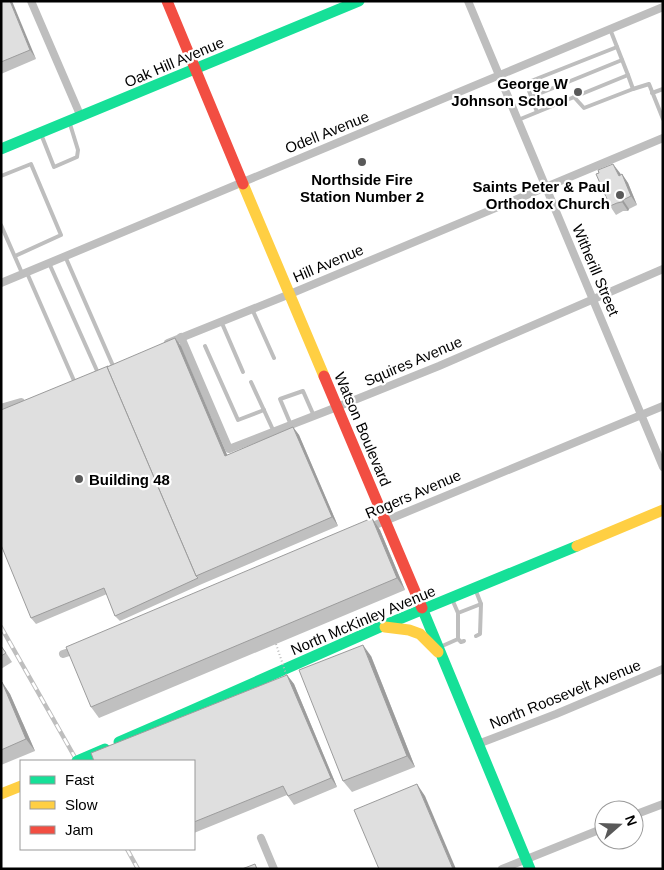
<svg xmlns="http://www.w3.org/2000/svg" width="664" height="870" font-family="Helvetica,sans-serif">
<rect width="100%" height="100%" fill="#fff"/>
<g fill="none" stroke-linecap="round" stroke-linejoin="round">
<g stroke="#bebebe" stroke-width="4">
<path d="M628 75 633 89"/>
<path d="M652 93 663 89"/>
<path d="M531 97 622 60"/>
<path d="M574 97 584 108 633 89 649 84 663 119"/>
<path d="M537 112 526 83 617 47"/>
<path d="M518 120 628 75 610 29"/>
<path d="M41 134 54 167 77 157 78 150 70 124"/>
<path d="M1 176 31 164 61 235 15 256"/>
<path d="M1 225 22 273"/>
<path d="M65 256 114 368"/>
<path d="M49 263 98 373"/>
<path d="M27 273 75 383"/>
<path d="M252 309 274 358"/>
<path d="M221 321 243 372"/>
<path d="M205 346 238 420 264 410"/>
<path d="M251 382 274 432"/>
<path d="M291 425 280 399 303 391 314 416"/>
<path d="M476 591 481 604 480 634 476 636"/>
<path d="M452 599 458 613"/>
<path d="M458 639V613L481 604"/>
<path d="M440 647 458 639 461 642 464 641"/>
</g>
<g stroke="#bebebe" stroke-width="8">
<path d="M31 1 81 117"/>
<path d="M468 1 663 467"/>
<path d="M1 283C221 190 443 100 663 7"/>
<path d="M181 337 229 449 337 407 439 366 663 269"/>
<path d="M168 343 290 294 663 138"/>
<path d="M1 408 21 402"/>
<path d="M368 528 663 406"/>
<path d="M63 654 78 649"/>
<path d="M478 744 556 714 663 669"/>
<path d="M634 815 663 804"/>
<path d="M261 838 274 869"/>
<path d="M502 869 604 828"/>
</g>
<g stroke="#16e098" stroke-width="11">
<path d="M1 149 359 1"/>
<path d="M422 608 530 869"/>
<path d="M179 716 380 627 577 546"/>
</g>
<g stroke="#ffcf43" stroke-width="11">
<path d="M243 184 324 376"/>
<path d="M577 546 663 510"/>
<path d="M385 627 409 630 420 634 438 652"/>
<path d="M1 794 21 786"/>
</g>
<g stroke="#f24e42" stroke-width="11">
<path d="M167 1 243 184"/>
<path d="M324 376 422 608"/>
</g>
<g stroke="#bebebe" stroke-width="4.5">
<g id="rail">
<path d="M1 627 77 761"/>
<path d="M127 849 138 869"/>
</g>
</g>
<use href="#rail" stroke="#fff" stroke-width="2.5" stroke-dasharray="8" stroke-linecap="butt"/>
<path stroke="#b9b9b9" stroke-width="2" stroke-dasharray="1 2.5" stroke-linecap="butt" d="M276 644 287 677"/>
<g stroke="#16e098" stroke-width="11">
<path d="M119 742 179 716"/>
<path d="M77 761 105 749"/>
</g>
</g>
<g fill="#c0c0c0">
<path d="M1 1 36 59 1 74Z"/>
<path d="M620 173 621 175 622 174 628 183 637 205 629 209 628 211H623L616 215 610 206Z"/>
<path d="M181 346 227 455 293 427 299 435 338 526 202 584 120 621 115 616 107 594 36 624 31 618 108 366Z"/>
<path d="M372 518 380 530 405 590 99 718 91 707Z"/>
<path d="M1 645 12 662 1 669Z"/>
<path d="M371 656 415 767 352 792 343 781Z"/>
<path d="M287 675 294 684 337 787 294 805 287 795 194 833V761Z"/>
<path d="M1 682H2L10 694 35 751 1 765Z"/>
</g>
<g fill="#9c9c9c">
<path d="M10 1H12L36 59 30 50Z"/>
<path d="M613 164 620 173 625 185 619 176Z"/>
<path d="M622 174 628 183 637 205 631 196Z"/>
<path d="M623 200 629 209 628 211 622 202Z"/>
<path d="M175 338 181 346 231 464 225 456Z"/>
<path d="M293 427 299 435 338 526 332 517Z"/>
<path d="M372 518 380 530 405 590 397 578Z"/>
<path d="M363 645 371 656 415 767 407 756Z"/>
<path d="M287 675 294 684 337 787 331 778Z"/>
<path d="M2 682 10 694 35 751 26 739Z"/>
<path d="M417 784 425 796 456 869H453Z"/>
</g>
<g fill="#dfdfdf" stroke="#9c9c9c">
<path d="M1 1H10L30 50 1 62Z"/>
<path d="M613 164 619 176 622 174 631 196 623 200 622 202 617 203 610 206 596 174 599 173 598 170Z"/>
<path d="M175 338 225 456 293 427 332 517 196 576 107 367Z"/>
<path d="M108 366 107 367 196 576 198 578 115 616 104 588 31 618 1 545V410Z"/>
<path d="M372 518 397 578 91 707 66 647Z"/>
<path d="M363 645 407 756 343 781 299 670Z"/>
<path d="M1 646 6 653 1 656Z"/>
<path d="M287 675 331 778 288 796 283 786 194 822V761H94L91 753Z"/>
<path d="M1 682H2L26 739 1 750Z"/>
<path d="M417 784 453 869H379L354 810Z"/>
<path d="M255 864 257 869H242Z"/>
</g>
<g fill="#595959" stroke="#fff" stroke-width="2">
<circle cx="578" cy="92" r="5"/>
<circle cx="362" cy="162" r="5"/>
<circle cx="620" cy="195" r="5"/>
<circle cx="79" cy="479" r="5"/>
</g>
<g text-anchor="middle" dominant-baseline="central" stroke-width="4.5" stroke-linejoin="round" paint-order="stroke">
<g font-size="15" fill="#000" stroke="#fff">
<text transform="translate(174 62) rotate(-23)">Oak Hill Avenue</text>
<text transform="translate(327 132) rotate(-22)">Odell Avenue</text>
<text transform="translate(328 263) rotate(-23)">Hill Avenue</text>
<text transform="translate(596 270) rotate(67)">Witherill Street</text>
<text transform="translate(413 361) rotate(-23)">Squires Avenue</text>
<text transform="translate(363 429) rotate(67)">Watson Boulevard</text>
<text transform="translate(413 494) rotate(-23)">Rogers Avenue</text>
<text transform="translate(363 620) rotate(-23)">North McKinley Avenue</text>
<text transform="translate(565 694) rotate(-22)">North Roosevelt Avenue</text>
</g>
<g font-size="15" font-weight="bold" fill="#000" stroke="#fff" text-anchor="end">
<text x="568" y="83">George W<tspan x="568" dy="17">Johnson School</tspan></text>
<text x="362" y="179" text-anchor="middle">Northside Fire<tspan x="362" dy="17">Station Number 2</tspan></text>
<text x="610" y="186">Saints Peter &amp; Paul<tspan x="610" dy="17">Orthodox Church</tspan></text>
<text x="89" y="479" text-anchor="start">Building 48</text>
</g>
</g>
<rect width="664" height="870" fill="none" stroke="#000000" stroke-width="5"/>
<rect x="20" y="760" width="175" height="90" fill="#ffffff" stroke="#999999"/>
<rect x="30" y="776" width="25" height="8" fill="#16e098" stroke="#999999"/>
<text x="65" y="785" font-size="15" fill="#000000">Fast</text>
<rect x="30" y="801" width="25" height="8" fill="#ffcf43" stroke="#999999"/>
<text x="65" y="810" font-size="15" fill="#000000">Slow</text>
<rect x="30" y="826" width="25" height="8" fill="#f24e42" stroke="#999999"/>
<text x="65" y="835" font-size="15" fill="#000000">Jam</text>
<g transform="translate(619 825) rotate(70)"><circle r="24" fill="#ffffff" stroke="#999999"/>
<path d="M0-4L9 19L0 12L-9 19Z" fill="#595959"/>
<text y="-8" font-size="14" font-weight="bold" text-anchor="middle" fill="#000000">N</text>
</g>
</svg>
